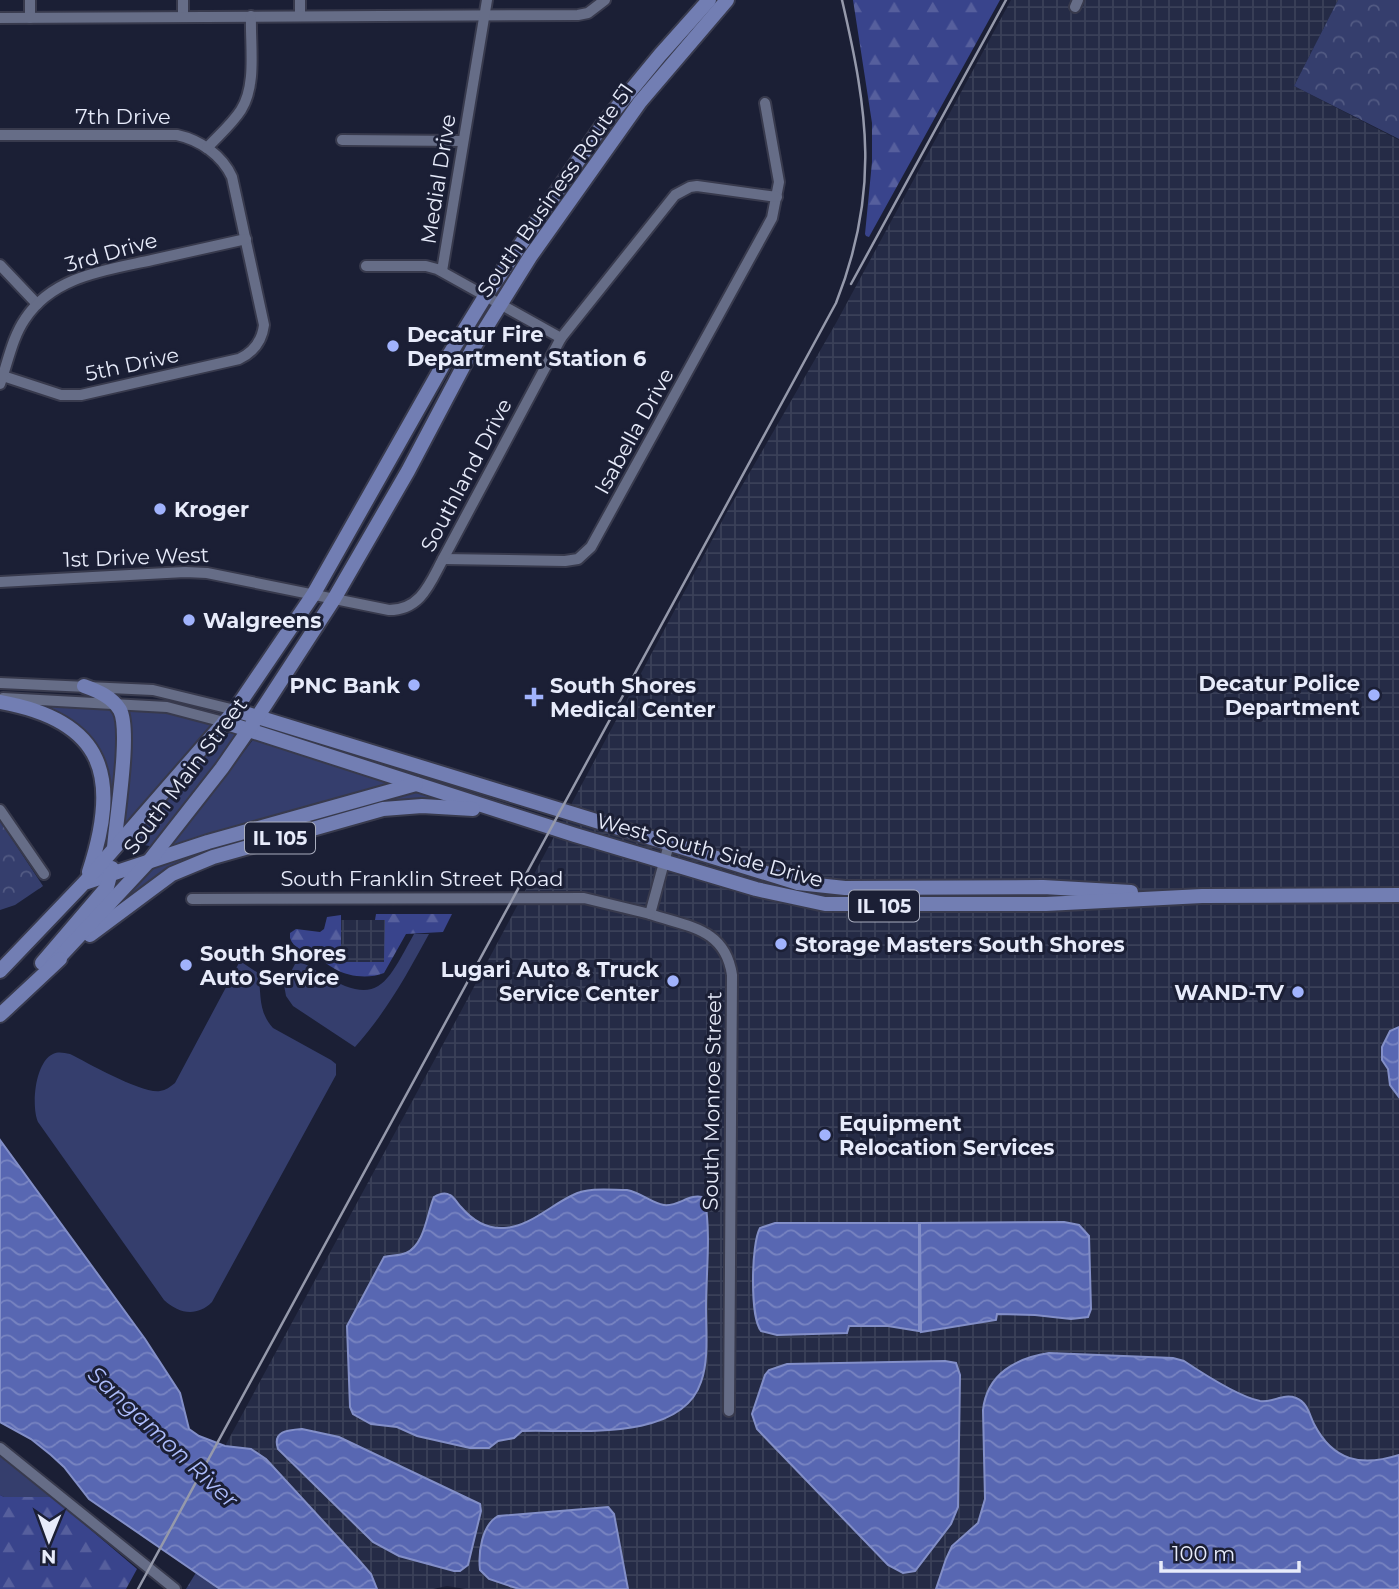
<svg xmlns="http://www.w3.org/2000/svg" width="1399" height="1589" font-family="Montserrat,sans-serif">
<defs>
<pattern id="industrial-grid" width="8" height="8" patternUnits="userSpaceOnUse" patternTransform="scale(1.75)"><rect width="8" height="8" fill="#252b46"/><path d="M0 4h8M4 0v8" fill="none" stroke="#3a4058"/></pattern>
<pattern id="forest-firs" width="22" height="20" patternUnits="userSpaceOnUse" patternTransform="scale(1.75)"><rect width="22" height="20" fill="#39448c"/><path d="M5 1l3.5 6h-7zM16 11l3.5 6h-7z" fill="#565f9d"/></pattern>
<pattern id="park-crowns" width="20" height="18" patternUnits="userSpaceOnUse" patternTransform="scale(1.75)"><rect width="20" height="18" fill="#353e6d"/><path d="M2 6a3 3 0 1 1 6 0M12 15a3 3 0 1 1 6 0" fill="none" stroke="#525a83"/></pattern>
<pattern id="water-waves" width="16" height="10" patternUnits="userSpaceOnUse" patternTransform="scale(1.75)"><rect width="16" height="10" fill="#5867b2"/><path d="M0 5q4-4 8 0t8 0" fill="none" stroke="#7884c1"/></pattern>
</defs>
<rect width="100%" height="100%" fill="#1b1f35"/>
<g fill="url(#industrial-grid)">
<path d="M1011 0H1338L1294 86 1399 140V1589H466L447 1586 433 1589H377L371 1574 313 1511 233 1447 225 1446 460 1013 728 510 836 323Z"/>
<rect x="341" y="920" width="44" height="42"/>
</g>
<g fill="#353e6d">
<path d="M53 706 111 709 119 725 107 848C113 780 119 745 51 708Z"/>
<path d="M127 708 163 710 215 725 125 827C115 795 143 736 127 708Z"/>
<path d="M233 731 235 732V740L154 847 130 842 207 751 220 738Z"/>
<path d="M282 731 427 775 416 779 282 736Z"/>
<path d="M255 737 402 783 166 850 205 803Z"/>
<path d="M417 788 468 803 427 802 217 853 124 903V897L153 865Z"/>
<path d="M414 934H429C406 976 387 1011 355 1047L293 1006 286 996 284 985 295 964C305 961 311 968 320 973 379 1009 386 984 414 934Z"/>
<path d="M240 961 258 973C262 994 257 1010 273 1028L331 1060 336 1064V1075L212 1302C197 1317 179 1314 164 1300L38 1122C31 1106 35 1062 53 1054 59 1051 64 1053 70 1054 88 1063 142 1094 160 1091 166 1090 170 1087 175 1083Z"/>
<path d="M0 1453 52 1497H4L0 1495Z"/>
</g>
<g fill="url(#forest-firs)">
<path d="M853 0H1000L869 237 866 236 865 234 872 162V123Z"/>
<path d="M376 914H452L443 932 406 934 384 973C369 979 349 977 335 969 327 965 320 958 312 954 302 949 294 949 290 938V933L296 929 320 932 324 929 327 917 341 915V962H384L385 920H375Z"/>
<path d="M0 1495 4 1497H52L137 1569 126 1589H0Z"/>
</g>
<g fill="url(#park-crowns)">
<path d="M1338 0H1399V139L1294 86Z"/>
<path d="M0 821 43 886 15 905 0 910Z"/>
<path d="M197 1571 220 1589H186Z"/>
</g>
<g fill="url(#water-waves)" stroke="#838fc8" stroke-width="2">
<path d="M1399 1027V1097L1390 1085 1388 1069 1382 1060V1047L1390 1031Z"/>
<path d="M0 1140 145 1339 180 1393 189 1429 199 1436 225 1446 251 1449 266 1459 357 1558 371 1574 377 1589H220L89 1499 64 1467 51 1455 31 1439 0 1422Z"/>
<path d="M627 1190C642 1193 651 1203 664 1205 678 1207 688 1194 702 1197L705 1201C711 1235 706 1273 706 1308 706 1331 709 1360 701 1382 681 1443 573 1429 522 1431L514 1438 498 1441 489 1448H470L417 1436 397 1427 371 1424 353 1414 350 1407 347 1326 384 1257C391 1255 399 1256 406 1253 425 1245 427 1213 434 1197 439 1194 445 1192 450 1195 454 1197 458 1204 461 1207 472 1220 487 1229 504 1228 529 1227 551 1205 573 1195 589 1187 610 1190 627 1190Z"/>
<path d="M1064 1222 1079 1225 1089 1236 1091 1309 1088 1317 1071 1319 1035 1315 997 1314 996 1320 921 1332 920 1223Z"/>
<path d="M775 1223H919V1331L888 1326H849L847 1333 777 1335 761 1331C750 1317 751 1244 760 1228Z"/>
<path d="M1049 1353 1173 1358 1184 1361C1202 1373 1240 1397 1260 1401 1273 1403 1283 1393 1296 1398 1308 1403 1309 1414 1314 1424 1333 1461 1361 1467 1399 1455V1589H936L946 1559 952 1546 978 1523 985 1499 983 1410C987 1374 1016 1358 1049 1353Z"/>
<path d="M945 1361 956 1363 960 1375 958 1507 951 1524 915 1571 903 1573 888 1565 757 1429 752 1414 765 1375 769 1370 787 1364Z"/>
<path d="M302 1429 339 1437 480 1504 481 1511 468 1565 460 1571H454L399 1556 373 1542 278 1449C272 1431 288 1430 302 1429Z"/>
<path d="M608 1507 614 1514 628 1589H519L489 1579 480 1570C478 1552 482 1525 498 1516Z"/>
</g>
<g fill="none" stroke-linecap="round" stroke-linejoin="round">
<g stroke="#383a4d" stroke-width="14">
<g id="minor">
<path d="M30 0V18"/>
<path d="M183 0V17"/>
<path d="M1075 7 1078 0"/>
<path d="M300 15V0"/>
<path d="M0 18 578 15 588 13 605 0"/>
<path d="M0 135H177C200 140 222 155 232 177L264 325C262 341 254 352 239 359L81 395H61L3 376"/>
<path d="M342 140 463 141"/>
<path d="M207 148C218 136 232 124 241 110 257 85 250 45 251 16"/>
<path d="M0 265 37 304"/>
<path d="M366 266H426L437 269 561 338"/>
<path d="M442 271 487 0"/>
<path d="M0 384C8 362 12 338 25 319 53 276 106 270 152 260 183 253 215 246 246 239"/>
<path d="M443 559 565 561 578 559 591 547 772 218 779 182 765 103"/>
<path d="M0 582 185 572 207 573 389 610C421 610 430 583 443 559L561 338 675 195 690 187 697 186 777 197"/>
<path d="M0 683 153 690 235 710"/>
<path d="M3 698 167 707 224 722"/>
<path d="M0 810 44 874"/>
<path d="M669 844 650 914C688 927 725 928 732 975L729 1411"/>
<path d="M192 899 584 898 650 914"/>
<path d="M0 1448 175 1589"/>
</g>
</g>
<g stroke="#383a4d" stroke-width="18">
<g id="major">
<path d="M84 686C98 691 112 697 120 710 131 731 116 820 114 848"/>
<path d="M0 702C106 721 120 778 89 872"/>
<path d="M235 710 798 883 845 888 1043 887 1131 892"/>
<path d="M224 722 575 835 756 889 825 904H1046L1202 896 1399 895"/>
<path d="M87 882 208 842 416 784"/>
<path d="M90 935 172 874 213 857 383 809 422 806 473 809"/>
<path d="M42 963 107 887 112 868"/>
<path d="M52 965 150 860 222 768 258 716 334 599 408 471 472 350 530 257 640 102 727 0"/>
<path d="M0 971 85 882 235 710 313 595 443 365 486 295 604 123 660 55 709 0"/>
<path d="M0 1015 60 959"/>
</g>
</g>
<use href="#minor" stroke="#666d87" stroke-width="10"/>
<use href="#major" stroke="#727eb3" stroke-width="14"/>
<g stroke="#9599ab" stroke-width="2.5">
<path d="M851 284 1006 0"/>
<path d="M138 1589 836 303C880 192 868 112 842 0"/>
</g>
</g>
<g fill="#a1b3fd" stroke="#1b1f35" stroke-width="2.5">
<circle cx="393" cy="346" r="7"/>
<circle cx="160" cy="509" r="7"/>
<circle cx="189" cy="620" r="7"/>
<circle cx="414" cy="685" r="7"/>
<circle cx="1374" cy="695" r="7"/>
<path d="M530.5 686.5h7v7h7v7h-7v7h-7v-7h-7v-7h7z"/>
<circle cx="781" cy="944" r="7"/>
<circle cx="186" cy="965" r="7"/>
<circle cx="673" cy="981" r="7"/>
<circle cx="1298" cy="992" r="7"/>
<circle cx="825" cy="1135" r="7"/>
</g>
<g text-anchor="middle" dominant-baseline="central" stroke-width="6" stroke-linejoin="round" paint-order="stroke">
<g fill="#1b1f35" stroke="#aaaebf" stroke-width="2">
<rect x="245" y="822.5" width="70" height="31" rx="5"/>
<rect x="849" y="890.5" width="70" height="31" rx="5"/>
</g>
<g font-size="19" font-weight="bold" fill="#e7ebfa">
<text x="280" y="838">IL 105</text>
<text x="884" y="906">IL 105</text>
</g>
<g font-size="21" fill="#e7ebfa" stroke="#1b1f35">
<text x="123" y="116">7th Drive</text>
<text transform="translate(438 179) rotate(-81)">Medial Drive</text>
<text transform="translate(555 190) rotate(-55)">South Business Route 51</text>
<text transform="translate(111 252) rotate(-16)">3rd Drive</text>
<text transform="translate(132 364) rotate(-12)">5th Drive</text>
<text transform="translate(634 431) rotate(-61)">Isabella Drive</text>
<text transform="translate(466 475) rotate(-62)">Southland Drive</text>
<text transform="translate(136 557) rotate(-2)">1st Drive West</text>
<text transform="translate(185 776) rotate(-53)">South Main Street</text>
<text transform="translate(710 850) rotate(15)">West South Side Drive</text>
<text x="422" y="878">South Franklin Street Road</text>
<text transform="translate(712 1101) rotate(-89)">South Monroe Street</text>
</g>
<g font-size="21" font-weight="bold" fill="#e7ebfa" stroke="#1b1f35" text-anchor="start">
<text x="407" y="334">Decatur Fire<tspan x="407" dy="24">Department Station 6</tspan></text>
<text x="174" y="509">Kroger</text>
<text x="203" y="620">Walgreens</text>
<text x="1360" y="683" text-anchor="end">Decatur Police<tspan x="1360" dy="24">Department</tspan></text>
<text x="400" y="685" text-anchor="end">PNC Bank</text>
<text x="550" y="685">South Shores<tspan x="550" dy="24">Medical Center</tspan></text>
<text x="795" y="944">Storage Masters South Shores</text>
<text x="200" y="953">South Shores<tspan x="200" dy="24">Auto Service</tspan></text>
<text x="659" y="969" text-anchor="end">Lugari Auto &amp; Truck<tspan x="659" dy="24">Service Center</tspan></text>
<text x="1284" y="992" text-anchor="end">WAND-TV</text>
<text x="839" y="1123">Equipment<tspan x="839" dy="24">Relocation Services</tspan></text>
</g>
<g font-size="23" font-style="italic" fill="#adbcfa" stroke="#1b1f35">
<text transform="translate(163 1437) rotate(43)">Sangamon River</text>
</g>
</g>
<g transform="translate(49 1540) rotate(181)" stroke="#1b1f35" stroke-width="5" paint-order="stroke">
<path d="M0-5L12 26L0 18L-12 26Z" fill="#e7ebfa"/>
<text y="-10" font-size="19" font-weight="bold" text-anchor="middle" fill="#e7ebfa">N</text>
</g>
<path d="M1161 1561v10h138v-10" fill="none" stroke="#e7ebfa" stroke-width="3.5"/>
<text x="1172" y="1561" font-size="21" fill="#e7ebfa" stroke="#1b1f35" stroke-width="5" paint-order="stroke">100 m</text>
</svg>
